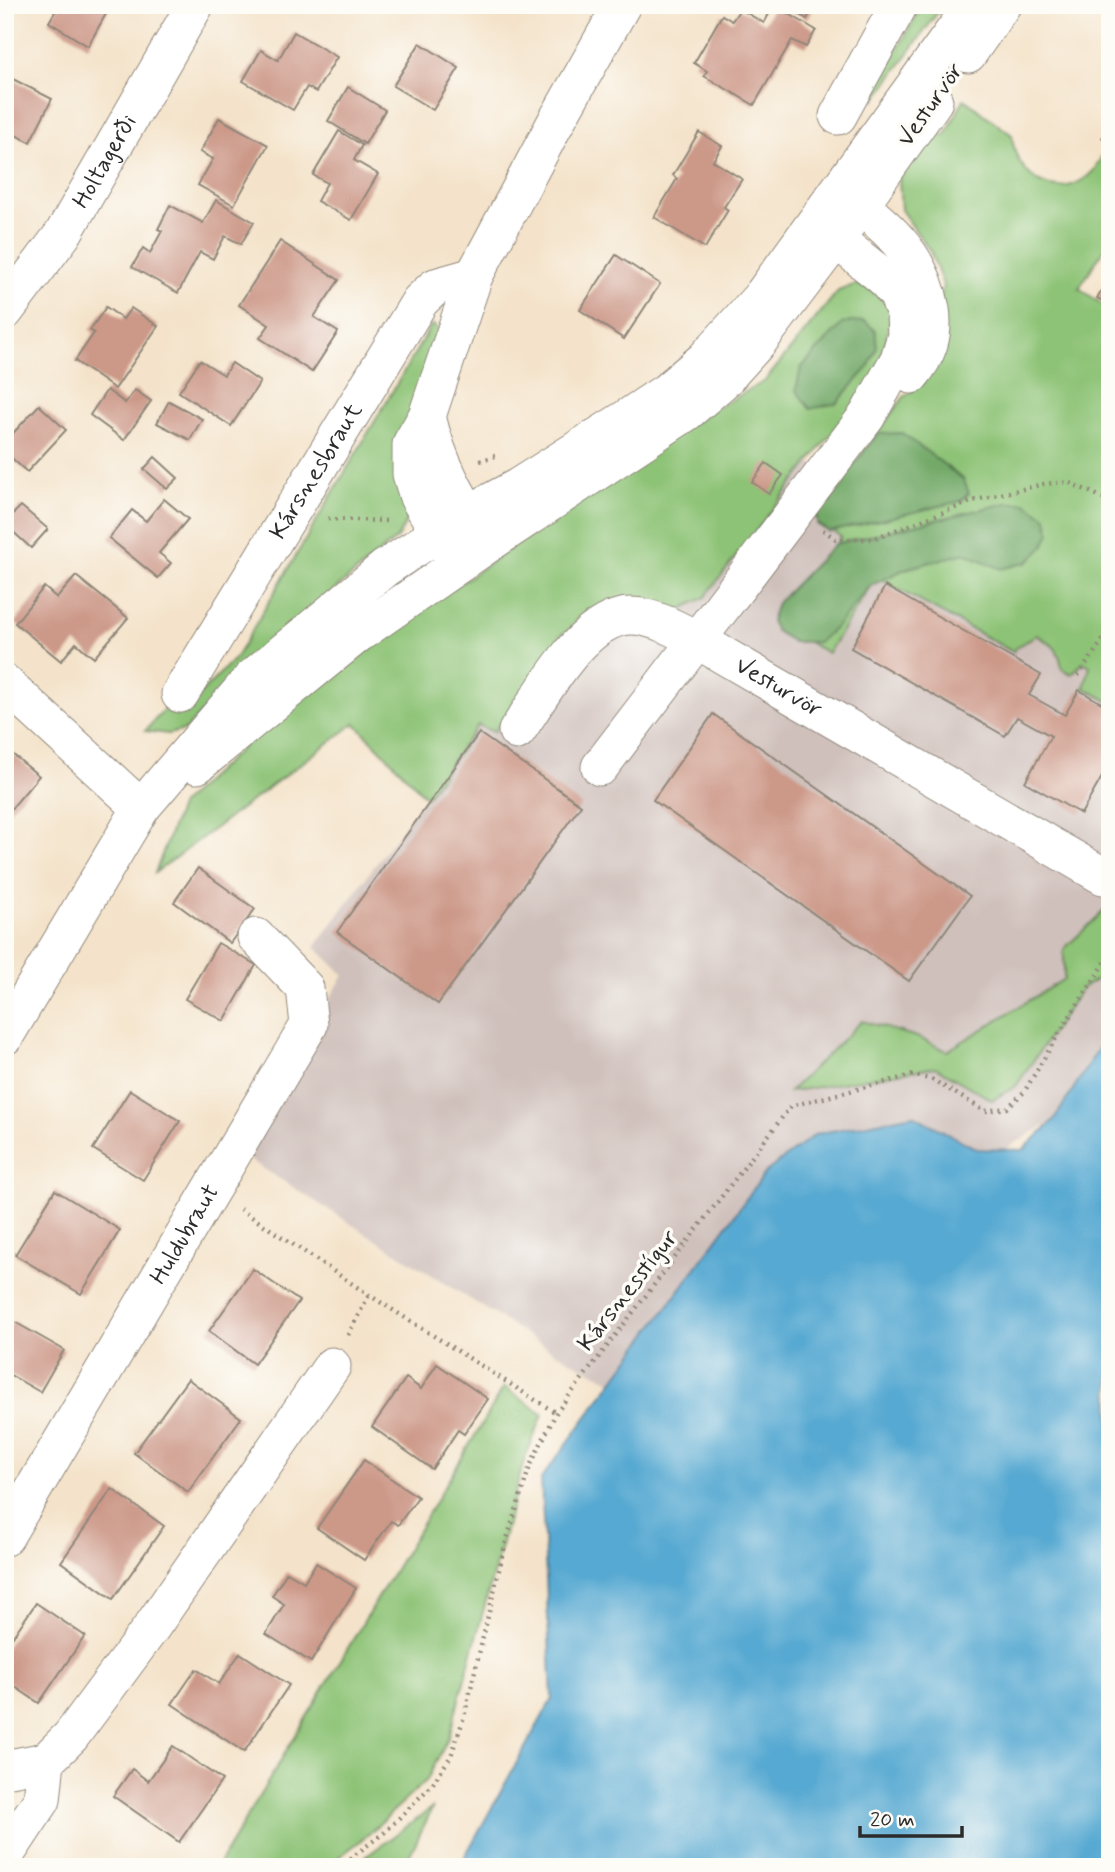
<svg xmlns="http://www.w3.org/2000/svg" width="1115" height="1872" font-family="Mynerve,sans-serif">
<rect width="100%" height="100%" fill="#fdfcf7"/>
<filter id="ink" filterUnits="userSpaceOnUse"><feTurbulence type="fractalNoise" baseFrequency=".0143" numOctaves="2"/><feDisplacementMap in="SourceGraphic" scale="14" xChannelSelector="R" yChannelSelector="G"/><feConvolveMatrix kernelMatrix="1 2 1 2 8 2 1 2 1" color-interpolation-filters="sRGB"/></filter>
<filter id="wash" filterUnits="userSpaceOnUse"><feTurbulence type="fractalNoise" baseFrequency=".00686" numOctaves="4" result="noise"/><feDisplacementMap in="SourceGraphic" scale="28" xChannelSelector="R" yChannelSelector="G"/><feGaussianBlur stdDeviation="1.57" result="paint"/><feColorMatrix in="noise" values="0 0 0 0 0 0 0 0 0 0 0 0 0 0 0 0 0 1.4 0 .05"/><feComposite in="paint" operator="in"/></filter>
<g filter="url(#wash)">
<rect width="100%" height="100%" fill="#f4e3ca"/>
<path fill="#cfc0bb" d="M778 441 1110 657V1030L1054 1120 613 1382 554 1352 237 1152 344 975 315 947 478 725 494 731 562 634 587 619Z"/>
<g fill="#8dc376" stroke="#5c7750" stroke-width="2">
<path d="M923 5H943L875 100 871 94Z"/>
<path d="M964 99 1012 135C1014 174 1053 204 1088 176 1100 166 1102 152 1110 139V224L1105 232 1110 236V240L1079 288 1110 310V702L1084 688 1090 666 1083 662 1072 674 1062 669C1060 649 1053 644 1036 635L1016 648 1013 652 876 577 828 653 780 627 841 537 814 517 904 397 923 383 943 285 930 251 901 210 899 178 926 126 945 136Z"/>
<path d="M856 284 875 292 893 312 876 376 704 598 661 619H587L562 634 494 732 478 725 426 797 355 723 155 873 181 804 302 692 709 412 765 381 838 291Z"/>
<path d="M432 324 443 333 402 468 408 519 397 538 265 648 185 730 168 734 145 731 172 701 201 693 237 656Z"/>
<path d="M1110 905V973L1083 987 1016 1086 992 1100 935 1067 789 1092 862 1021 917 1037 947 1051 1064 979V949Z"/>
<path d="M504 1387 543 1414 524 1461 449 1737 427 1780 364 1838 326 1867H217Z"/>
<path d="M433 1807 404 1867H352Z"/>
</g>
<g fill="#72a967" stroke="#4e6a49" stroke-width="2">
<path d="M864 321 875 330 877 347 868 368 837 403 810 409 796 390 801 368 843 323Z"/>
<path d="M902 433 963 479 969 493 961 501 829 532 817 524V513L877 434Z"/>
<path d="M1007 503H1026L1047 518 1050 533 1043 547 1028 562 1001 569 965 553 905 569 870 586 837 626 818 642H793L776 631 771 621 777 603 835 544Z"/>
</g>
<path fill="#57a9d2" stroke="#416a7e" stroke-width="2" d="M1110 1030V1867H459L552 1699 541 1479 766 1172 816 1134 913 1115 977 1149 1023 1150 1054 1120Z"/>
<g id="blocks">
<g fill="#cc9888">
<path d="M59 5H111L88 46 49 22Z"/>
<path d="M774 5 816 30 806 47 792 40 754 105 704 76 707 71 694 63 722 15 732 21 740 9 764 23Z"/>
<path d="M784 5H815L807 19Z"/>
<path d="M294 32 337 57 316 92 307 87 293 110 243 81 261 50 278 60Z"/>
<path d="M420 43 459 68 433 110 393 86Z"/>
<path d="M5 75 52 99 30 142 5 130Z"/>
<path d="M348 87 385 110 365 144 328 121Z"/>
<path d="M219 118 268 145 234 205 198 185 213 159 200 152Z"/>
<path d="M339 131 362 145 354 160 378 174 351 220 317 201 327 183 313 175Z"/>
<path d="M699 132 722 146 713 161 742 179 724 207 728 210 705 248 654 217 677 179 673 175Z"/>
<path d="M216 200 254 222 241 244 225 236 213 259 200 252 178 293 132 267 143 248 150 253 162 231 158 229 170 205 203 223Z"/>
<path d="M280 241 339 280 314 317 338 332 312 372 260 338 269 325 239 305Z"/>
<path d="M616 255 660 284 624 339 580 310Z"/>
<path d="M1110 277V305L1097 298Z"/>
<path d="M106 307 123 319 131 308 158 326 115 389 75 361 94 333 90 330Z"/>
<path d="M200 360 224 375 232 363 260 382 231 426 179 392Z"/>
<path d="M107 390 125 403 135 390 151 401 124 440 90 415Z"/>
<path d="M169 401 202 419 190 440 157 423Z"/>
<path d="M39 405 66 430 27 472 5 452V442Z"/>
<path d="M155 457 178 478 167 489 144 469Z"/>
<path d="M766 463 783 475 769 494 752 482Z"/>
<path d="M164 499 188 519 159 553 171 563 158 578 109 538 132 510 146 521Z"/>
<path d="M21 506 48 529 31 548 10 529 5 534V522Z"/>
<path d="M76 576 128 618 94 658 76 643 61 661 15 623 44 587 57 598Z"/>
<path d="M885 586 1041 675 1029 695 1065 715 1079 690 1110 708V763L1081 814 1025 782 1051 736 1017 717 1005 736 851 648Z"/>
<path d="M713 714 970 896 909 981 653 800Z"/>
<path d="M479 733 581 805 438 1004 337 932Z"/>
<path d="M5 748 39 776 5 816Z"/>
<path d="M198 868 255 909 230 943 174 902Z"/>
<path d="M218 943 256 965 224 1021 185 999Z"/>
<path d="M130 1090 180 1121 143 1180 93 1149Z"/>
<path d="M55 1190 120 1230 81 1294 15 1255Z"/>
<path d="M253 1269 299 1301 254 1364 209 1331Z"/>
<path d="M13 1321 64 1350 40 1392 5 1372V1334Z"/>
<path d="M437 1364 488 1399 464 1434 458 1430 432 1469 372 1427 406 1378 421 1389Z"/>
<path d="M188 1379 241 1418 188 1492 134 1453Z"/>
<path d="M364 1460 418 1497 398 1525 391 1521 364 1560 317 1528Z"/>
<path d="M112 1489 164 1526 113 1599 61 1562Z"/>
<path d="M316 1563 356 1588 311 1662 266 1634 284 1604 272 1596 287 1572 304 1582Z"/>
<path d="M36 1603 85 1636 39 1703 5 1680V1648Z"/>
<path d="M240 1653 289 1685 244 1752 172 1704 196 1669 219 1684Z"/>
<path d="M173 1746 222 1780 179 1842 113 1796 132 1769 148 1781Z"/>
</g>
</g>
</g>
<g filter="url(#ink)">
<use href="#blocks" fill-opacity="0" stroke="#90877a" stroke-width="2"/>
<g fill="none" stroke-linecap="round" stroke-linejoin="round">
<g stroke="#90877a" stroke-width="39">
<g id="minor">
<path d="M968 54 1002 5"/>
<path d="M838 116 899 5"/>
<path d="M840 191C884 224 921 252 931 309 935 335 928 355 911 375"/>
<path id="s1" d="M818 225 883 277 897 294 905 313 906 336 899 359 867 416 697 640 1103 876"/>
<path id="s2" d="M5 311 63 234 195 5"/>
<path d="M427 416C437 460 457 497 482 535"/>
<path d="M451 553 418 497 411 474V444L427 416 474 276 557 120 622 5"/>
<path d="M5 683 141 808"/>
<path id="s3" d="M180 694 420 301 435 287 474 276"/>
<path d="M517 731C542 695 583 616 631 616 654 616 678 630 697 640L600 767"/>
<path d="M197 765 358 634 488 544 687 412 724 380 759 341 836 239 934 101"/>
<path d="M5 1036 141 808 252 678 385 568 468 514 518 487 624 420 666 392 705 359 761 297 973 5"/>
<path id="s4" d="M5 1537 309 1025 305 988 256 937"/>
<path d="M5 1769 46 1761"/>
<path d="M8 1851 42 1800 46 1761 71 1736 151 1628 332 1366"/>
</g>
</g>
<g stroke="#90877a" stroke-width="4.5" stroke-dasharray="2 5" stroke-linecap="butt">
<path d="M1102 136 1110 141"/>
<path d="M480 461 498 455"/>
<path d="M328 519 389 521"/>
<path d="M823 530 836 539H872L976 500 1044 484 1068 482 1110 501"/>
<path d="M1078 676 1110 630"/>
<path d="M240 1209 369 1295 556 1413"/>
<path d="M348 1335 369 1295"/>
<path d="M339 1867 385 1832 431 1786 451 1756 464 1717 505 1545 530 1466 556 1413 791 1106 913 1075 933 1080 985 1111 1007 1108 1024 1092 1064 1025 1110 955"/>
</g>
<use href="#minor" stroke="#fff" stroke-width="37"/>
</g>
</g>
<g text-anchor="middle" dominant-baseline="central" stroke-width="7" stroke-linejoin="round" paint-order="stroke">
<g font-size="24" fill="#2b2b2b" stroke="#fdfcf7">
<text transform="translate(931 105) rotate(-55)">Vesturvör</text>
<text stroke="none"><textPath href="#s2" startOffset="180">Holtagerði</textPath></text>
<text stroke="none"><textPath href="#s3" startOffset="261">Kársnesbraut</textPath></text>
<text stroke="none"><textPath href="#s1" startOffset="614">Vesturvör</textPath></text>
<text stroke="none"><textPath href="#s4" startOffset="352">Huldubraut</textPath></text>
<text transform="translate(628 1291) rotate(-52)">Kársnesstígur</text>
</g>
</g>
<rect width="1115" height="1872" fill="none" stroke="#fdfcf7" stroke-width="28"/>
<path d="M860 1826v10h102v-10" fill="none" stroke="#2b2b2b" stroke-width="3.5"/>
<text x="870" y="1826" font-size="21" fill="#2b2b2b" stroke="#fdfcf7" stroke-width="5" paint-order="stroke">20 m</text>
</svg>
